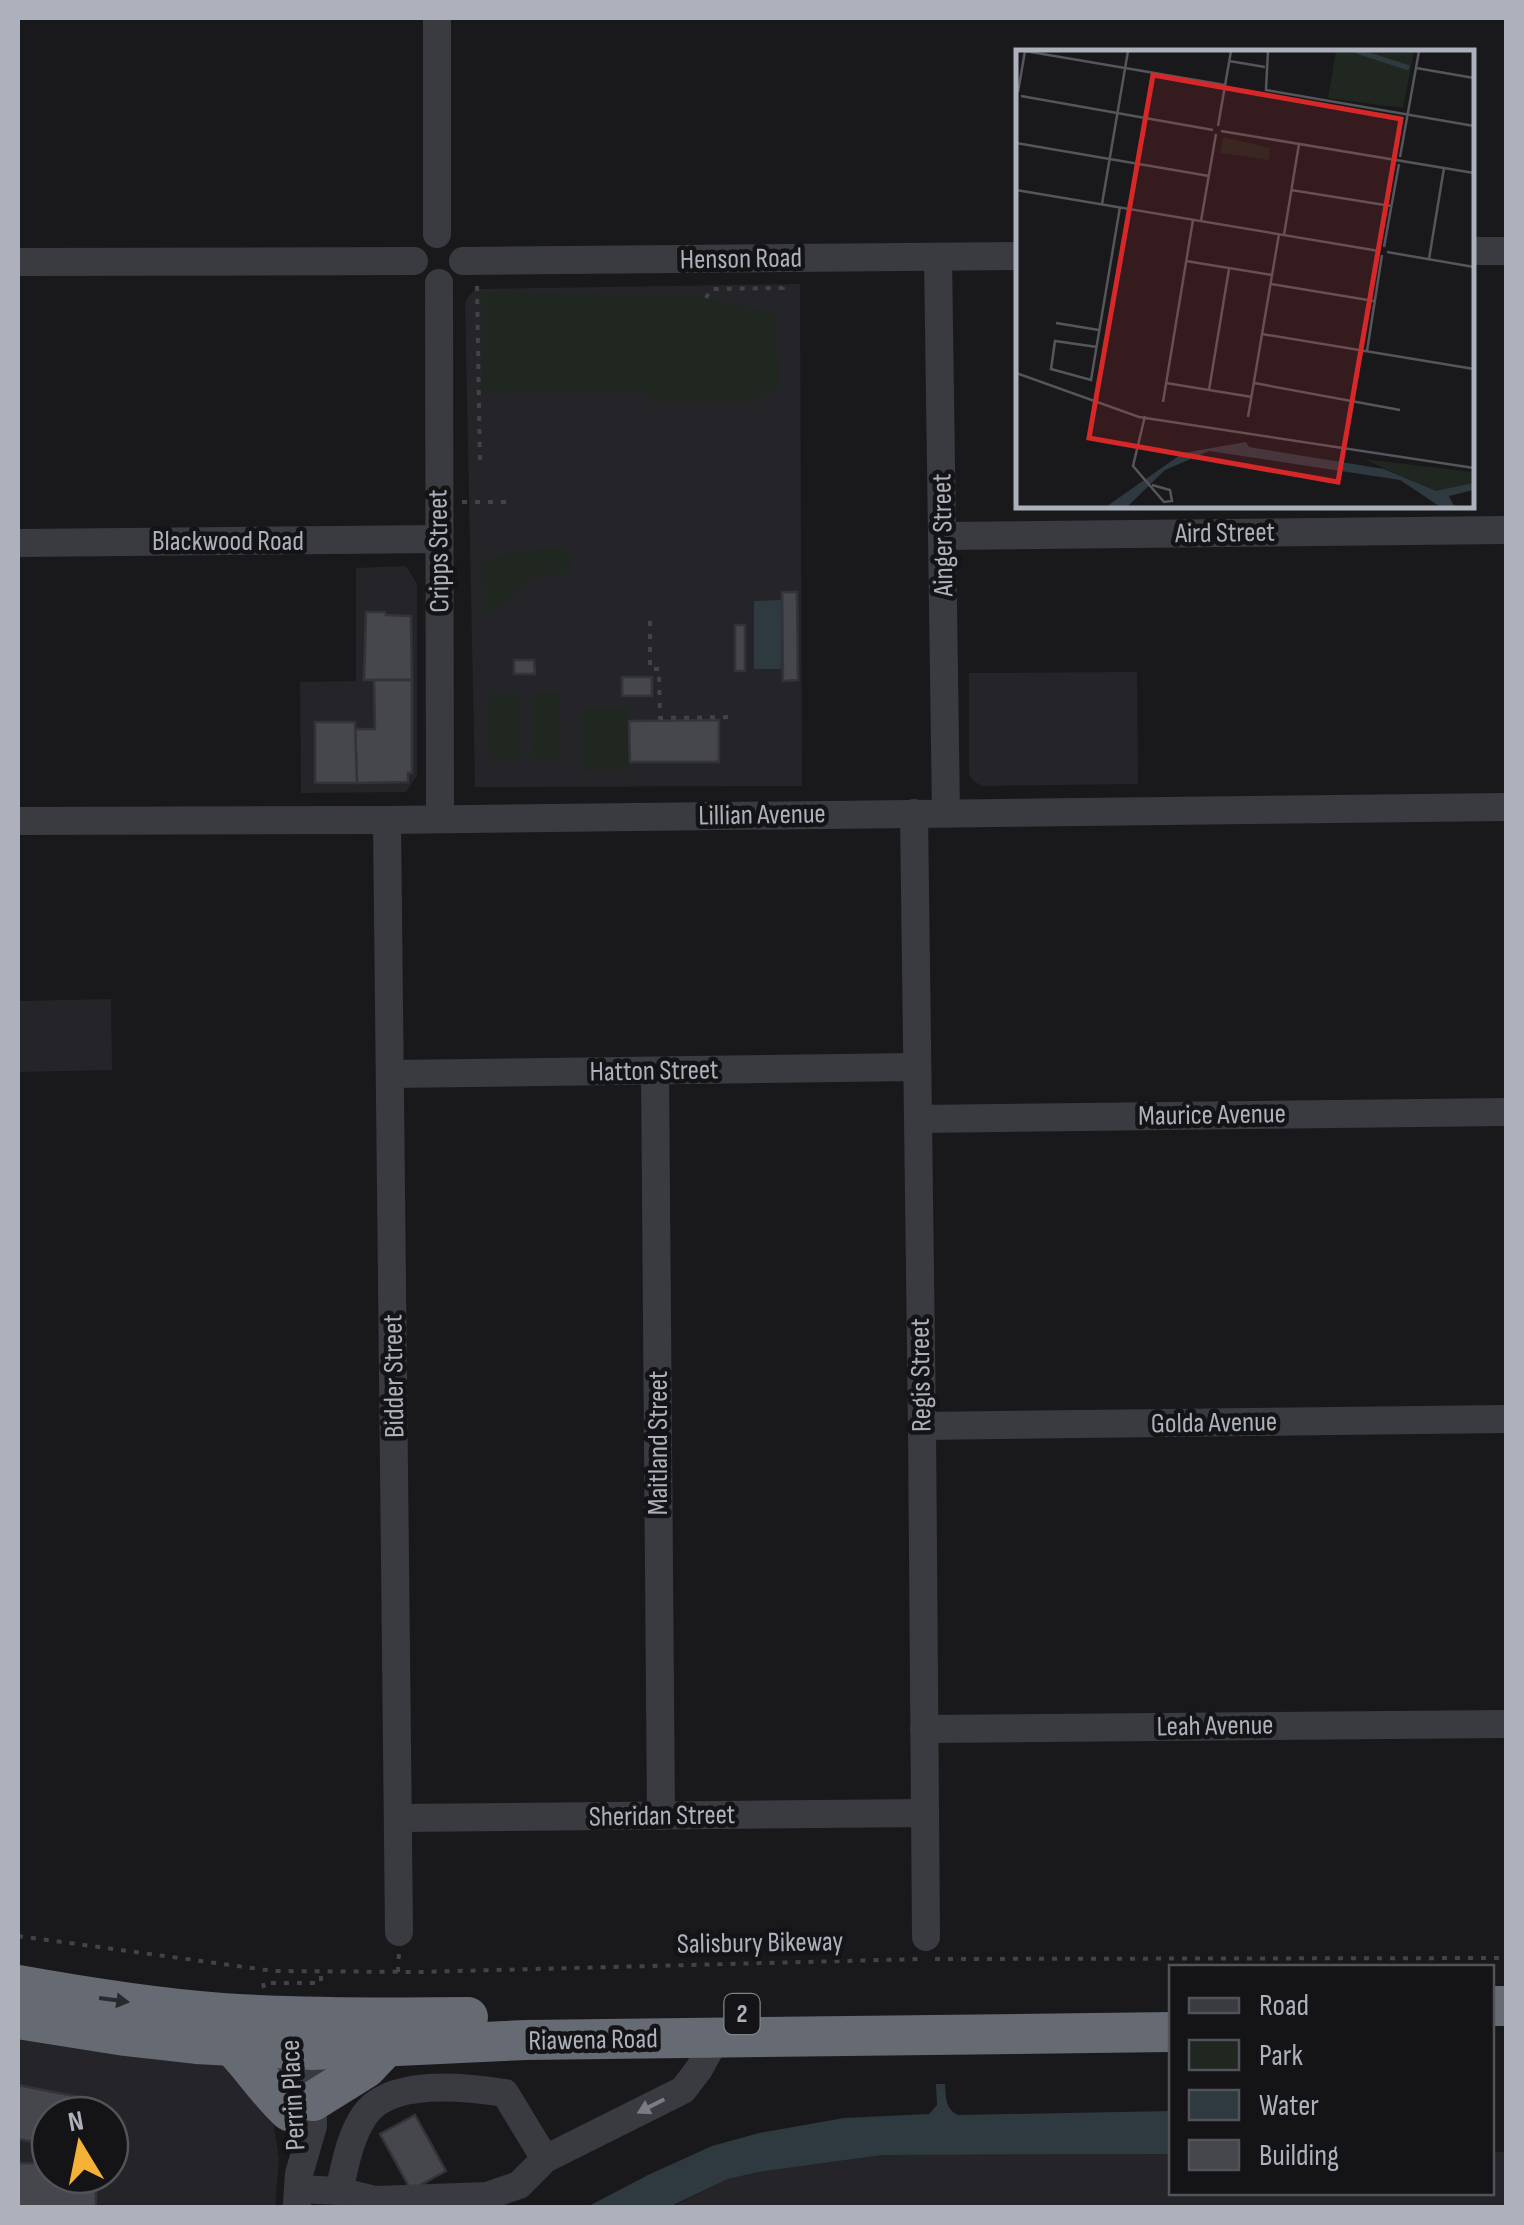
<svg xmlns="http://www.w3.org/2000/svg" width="1524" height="2225" font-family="'Sofia Sans Condensed',sans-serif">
<rect width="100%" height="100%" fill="#19191c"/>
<g fill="#252529" fill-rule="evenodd">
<path d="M800 284 802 786 475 787 465 302 472 292 478 289Z"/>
<path d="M406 566 417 584V776L406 792 301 793 300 682 356 681V568Z"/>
<path d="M1137 672 1138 784 982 786 973 781 969 774V673Z"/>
<path d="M111 999 112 1070 18 1072V1001Z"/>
<path d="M18 2035 217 2062 241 2073 262 2099 274 2126 279 2159 275 2207H18ZM50 2115H110V2175H50Z"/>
<path d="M1492 2152H1506V2207L669 2208 728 2179 759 2172 884 2155 1171 2154 1172 2192H1492Z"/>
</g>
<g fill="#1f2720">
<path d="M482 292 698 296 775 313 780 383 758 402H649L648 391 482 393Z"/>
<path d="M570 547 571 573 537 576 483 619 482 559 537 549Z"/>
<path d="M560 692 561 759H532L531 693Z"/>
<path d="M489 694H520L521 760H489Z"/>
<path d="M629 708 630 769 582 770V709Z"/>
</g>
<g fill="#2f3940">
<path d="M781 600V669H754V601Z"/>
<path d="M936 2084H945C946 2097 945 2109 958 2115L1171 2111V2154L883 2155 759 2172 728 2179 669 2207H587L648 2175 712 2146 759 2133 844 2118 929 2114 937 2105Z"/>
</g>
<g fill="#46474c" stroke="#333338" stroke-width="2.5">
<path d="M782 592H797L798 680 783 681Z"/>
<path d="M366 612H385L386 615 411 616 412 680H364Z"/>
<rect x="735" y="625" width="10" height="46"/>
<path d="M514 660H534L535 674H514Z"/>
<rect x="622" y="677" width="30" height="19"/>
<path d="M374 680H412V773H408V782L357 783 355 729H375Z"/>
<path d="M719 720V762H630L629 721Z"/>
<path d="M315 722H355L357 783H315Z"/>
<path d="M18 2085 95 2100V2115H50V2175H96V2208H18V2163H36L38 2143 18 2139Z"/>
<path d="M415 2115 446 2171 411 2190 380 2134Z"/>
</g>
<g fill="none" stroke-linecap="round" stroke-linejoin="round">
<g stroke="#404348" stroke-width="4" stroke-dasharray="5 8" stroke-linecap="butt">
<path d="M477 286 480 467"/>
<path d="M706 298 711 289 783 288V281"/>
<path d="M462 502H509"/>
<path d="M650 621V669H659L660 718 734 717"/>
<path d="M18 1936 274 1971 419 1972 920 1959"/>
<path d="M935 1959 1506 1958"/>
<path d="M398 1972 399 1952"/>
<path d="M264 1988 263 1983H321V1972"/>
</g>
<g stroke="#3a3b41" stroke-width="28">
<path d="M437 18V234"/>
<path d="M1472 251H1506"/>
<path d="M938 257 946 813"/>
<path d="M463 261 1019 256"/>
<path d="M18 262 414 261"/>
<path d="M439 283 440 819"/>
<path d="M943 536 1506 530"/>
<path d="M18 543 439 539"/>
<path d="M914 813 922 1426 926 1937"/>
<path d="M387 820 399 1932"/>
<path d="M18 821 387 820 1506 807"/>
<path d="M655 1071 661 1816"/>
<path d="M390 1074 917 1067"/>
<path d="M918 1119 1506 1112"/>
<path d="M922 1426 1506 1419"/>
<path d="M924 1729 1506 1724"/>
<path d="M399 1818 924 1813"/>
<path d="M289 2031V2118"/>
<path d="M298 2189 339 2191 375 2200 487 2196 519 2185 545 2159 683 2090 699 2069 716 2038"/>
<path d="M339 2191C345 2166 349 2139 364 2116 389 2078 466 2087 505 2093L545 2159"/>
<path d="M297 2204 299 2174 313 2126 312 2034"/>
</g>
<g stroke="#666a72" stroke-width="40">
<path d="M18 1985C85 1997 154 2008 222 2013 304 2018 386 2018 468 2017"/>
<path d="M1492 2006H1506"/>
<path d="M18 2019 125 2036 196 2044 312 2050 526 2040 1172 2032"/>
<path d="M232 2046C253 2067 267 2091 289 2111"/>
<path d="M313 2101 366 2068 385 2048"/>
</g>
</g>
<defs><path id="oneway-solid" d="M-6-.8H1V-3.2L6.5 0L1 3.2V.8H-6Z" transform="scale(2.5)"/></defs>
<use fill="#282a2e" href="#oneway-solid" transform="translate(114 2000) rotate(8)"/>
<use fill="#797c84" href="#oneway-solid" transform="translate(651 2106) rotate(153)"/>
<g text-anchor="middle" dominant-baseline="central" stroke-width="9" stroke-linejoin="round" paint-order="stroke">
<rect fill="#141417" stroke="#7e828a" stroke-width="2.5" x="724.5" y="1994" width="35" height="40" rx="8"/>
<g font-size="25" font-weight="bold" fill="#acb1bb">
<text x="742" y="2014">2</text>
</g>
<g font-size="28" fill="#acb1bb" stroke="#141417">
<text transform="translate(741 259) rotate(-1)">Henson Road</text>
<text transform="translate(1225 533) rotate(-1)">Aird Street</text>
<text transform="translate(943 535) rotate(-91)">Ainger Street</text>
<text x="228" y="541">Blackwood Road</text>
<text transform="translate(439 551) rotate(-91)">Cripps Street</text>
<text transform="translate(762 815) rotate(-1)">Lillian Avenue</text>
<text transform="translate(654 1071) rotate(-1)">Hatton Street</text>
<text transform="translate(1212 1115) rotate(-1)">Maurice Avenue</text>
<text transform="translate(921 1375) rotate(-91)">Regis Street</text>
<text transform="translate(394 1376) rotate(-91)">Bidder Street</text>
<text transform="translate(1214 1423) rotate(-1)">Golda Avenue</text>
<text transform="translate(658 1443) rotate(-90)">Maitland Street</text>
<text transform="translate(1215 1726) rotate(-1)">Leah Avenue</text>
<text transform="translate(662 1816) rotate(-1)">Sheridan Street</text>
<text transform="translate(760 1943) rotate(-1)">Salisbury Bikeway</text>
<text transform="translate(593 2040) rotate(-1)">Riawena Road</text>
<text transform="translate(293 2095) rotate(-93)">Perrin Place</text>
</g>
</g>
<g transform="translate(1016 50)">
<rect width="458" height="458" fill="#19191c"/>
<path d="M320 1H398L387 58 312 48ZM207 87 254 98 253 110 204 103ZM348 409 457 422V433L420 442Z" fill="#1f2720"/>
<path d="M230 392 233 397 368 419 420 441 457 433V440L433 446 438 456H423L384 430 193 401 149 420 112 456H91L167 403Z" fill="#2f3940"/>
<path fill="none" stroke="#2f3940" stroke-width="5" d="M341 1 393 18"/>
<path fill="none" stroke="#54565c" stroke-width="2.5" d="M9 1 209 35M252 1 250 40 458 76M213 11 249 17M400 18 458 28M2 42 9 1M5 46 197 80M202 76 215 1M205 81 458 123M0 93 193 126M384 107 403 1M0 140 363 201M275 140 375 156M86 154 112 1M185 171 200 84M268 185 283 94M368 197 383 114M371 202 458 217M413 209 428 118M170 211 256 225M255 234 358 251M40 273 83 280M246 284 458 319M81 297 39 291 35 319 75 330 104 157M351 301 366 205M0 323 123 367 458 418M150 333 236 347M238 333 384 360M193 340 213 219M147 352 177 170M129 366 117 416 148 452 156 451 154 440 136 435M232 367 263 184"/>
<path fill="#d62828" fill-opacity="0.15" stroke="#d62828" stroke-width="5" d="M137 25 385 69 322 432 73 388Z"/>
<rect width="458" height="458" fill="none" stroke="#acb1bb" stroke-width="5"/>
</g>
<rect width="1524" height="2225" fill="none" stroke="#acb1bb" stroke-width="40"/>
<rect x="1169" y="1965" width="325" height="230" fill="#141417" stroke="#515359" stroke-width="2.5"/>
<rect x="1189" y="1998" width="50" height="15" fill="#3a3b41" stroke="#515359" stroke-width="2.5"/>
<text x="1259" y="2015" font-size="30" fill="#acb1bb">Road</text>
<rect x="1189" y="2040" width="50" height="30" fill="#1f2720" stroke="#515359" stroke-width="2.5"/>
<text x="1259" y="2065" font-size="30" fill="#acb1bb">Park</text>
<rect x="1189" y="2090" width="50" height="30" fill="#2f3940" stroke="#515359" stroke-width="2.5"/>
<text x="1259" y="2115" font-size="30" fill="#acb1bb">Water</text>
<rect x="1189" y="2140" width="50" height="30" fill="#46474c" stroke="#515359" stroke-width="2.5"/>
<text x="1259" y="2165" font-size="30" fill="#acb1bb">Building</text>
<g transform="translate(80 2145) rotate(350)"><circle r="48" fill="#141417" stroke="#515359" stroke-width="2.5"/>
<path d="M0-8L18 38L0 25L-18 38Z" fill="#f5b138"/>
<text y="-15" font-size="28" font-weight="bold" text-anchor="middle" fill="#acb1bb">N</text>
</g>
</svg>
